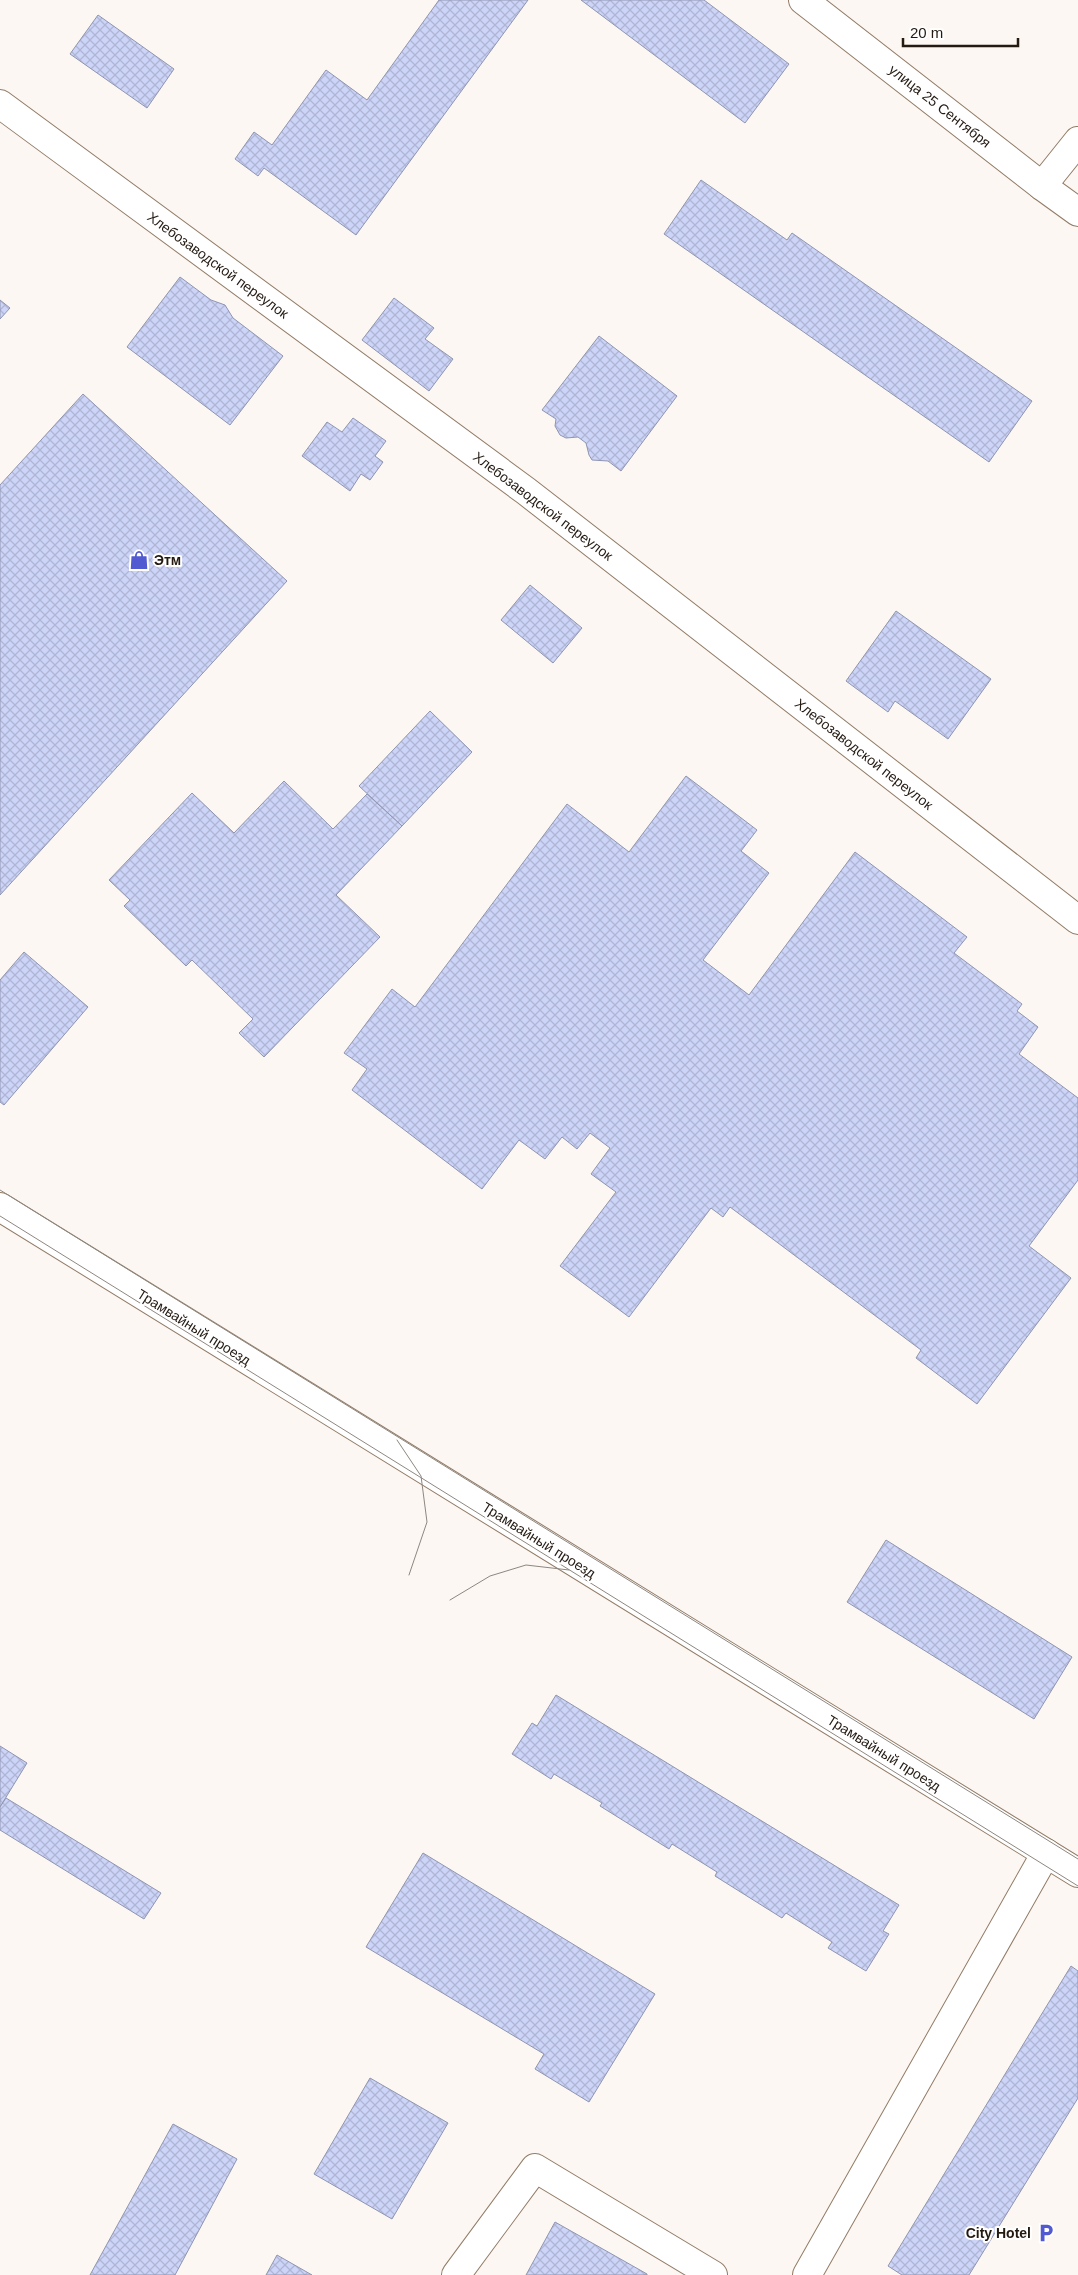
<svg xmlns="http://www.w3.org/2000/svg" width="1078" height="2275" font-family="Arial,sans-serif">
<defs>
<pattern id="building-cross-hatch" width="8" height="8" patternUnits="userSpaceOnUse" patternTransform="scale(1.25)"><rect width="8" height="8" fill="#ccd4f8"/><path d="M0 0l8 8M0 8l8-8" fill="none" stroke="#afb5d4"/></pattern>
</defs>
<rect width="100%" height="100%" fill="#fcf7f2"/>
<g fill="url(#building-cross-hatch)" stroke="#8f95b1">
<path d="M439 0H528L356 235 264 168 258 176 235 159 254 132 272 145 326 70 367 100Z"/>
<path d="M581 0H704L789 64 745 123Z"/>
<path d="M98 15 174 69 147 108 70 54Z"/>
<path d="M701 180 787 240 792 233 1032 401 989 462 664 234Z"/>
<path d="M180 277 211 300 225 305 233 318 283 356 230 425 127 347Z"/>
<path d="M394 298 434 328 425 339 453 359 429 391 362 340Z"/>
<path d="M0 300 10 308 0 319Z"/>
<path d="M599 336 677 396 621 471 608 461 592 460 589 455 586 443 578 437 566 438 560 435 555 426 556 419 542 410Z"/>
<path d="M83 394 287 581 0 895V485Z"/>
<path d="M353 418 386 441 375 456 383 462 370 480 361 474 350 491 302 456 327 422 342 432Z"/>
<path d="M530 585 582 628 553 663 501 620Z"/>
<path d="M896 611 991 679 948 739 895 701 888 712 846 681Z"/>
<path d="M430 711 472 752 402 826 359 786Z"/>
<path d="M686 776 757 830 741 851 769 873 703 960 749 995 855 852 967 937 954 953 1022 1004 1017 1011 1038 1027 1019 1054 1078 1098V1180L1029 1246 1071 1278 977 1404 916 1358 921 1350 730 1207 723 1217 711 1208 629 1317 560 1266 616 1192 591 1174 610 1148 590 1133 577 1149 562 1137 545 1159 519 1140 482 1189 352 1090 367 1069 344 1053 392 989 415 1007 567 804 629 852Z"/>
<path d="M284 781 333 829 367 794 402 826 336 895 380 937 264 1057 239 1033 253 1019 192 960 186 966 124 906 130 900 109 880 192 793 234 833Z"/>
<path d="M24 952 88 1007 4 1105 0 1102V980Z"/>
<path d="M886 1540 1072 1657 1034 1719 847 1602Z"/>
<path d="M556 1695 899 1905 883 1931 889 1934 866 1971 828 1948 832 1942 786 1913 782 1918 715 1876 717 1872 672 1844 669 1849 600 1806 602 1803 554 1774 551 1779 512 1754 532 1723 537 1726Z"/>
<path d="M0 1746 27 1763 0 1807Z"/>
<path d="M6 1798 161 1893 144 1919 0 1830V1807Z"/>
<path d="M423 1853 655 1994 589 2102 535 2069 544 2054 366 1947Z"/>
<path d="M1071 1966 1078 1971V2098L969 2275H902L888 2266Z"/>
<path d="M370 2078 448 2123 392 2219 314 2174Z"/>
<path d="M173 2124 237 2159 175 2275H90Z"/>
<path d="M555 2222 647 2274V2275H526Z"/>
<path d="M277 2255 312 2275H266Z"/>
</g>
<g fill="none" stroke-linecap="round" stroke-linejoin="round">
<g stroke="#927c67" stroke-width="30">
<g id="minor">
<path d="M803 0 1042 186 1078 212"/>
<path d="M0 104 526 491 1078 920"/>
<path d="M1042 186 1078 141"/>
<path d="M0 1207 1078 1873"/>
<path d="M456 2275 535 2168 713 2275"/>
<path d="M807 2275 1046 1853"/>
</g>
</g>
<use href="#minor" stroke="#fff" stroke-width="28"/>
<g stroke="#8e8780" stroke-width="1">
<path d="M0 1190 1078 1859"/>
<path d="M0 1216 1078 1886"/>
<path d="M397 1440 421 1476 427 1522 409 1575"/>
<path d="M450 1600 490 1576 526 1565 569 1570"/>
</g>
</g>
<defs>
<g id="shop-bare" transform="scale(1.5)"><path d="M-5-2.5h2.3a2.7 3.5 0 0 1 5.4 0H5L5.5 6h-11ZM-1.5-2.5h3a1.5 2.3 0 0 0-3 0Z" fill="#515ad0" stroke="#fff" stroke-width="2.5" paint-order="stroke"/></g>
<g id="parking-bare" transform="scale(1.5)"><path d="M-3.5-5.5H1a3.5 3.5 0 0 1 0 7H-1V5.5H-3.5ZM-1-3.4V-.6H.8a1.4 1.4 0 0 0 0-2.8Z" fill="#515ad0" stroke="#fff" stroke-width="2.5" paint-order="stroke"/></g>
</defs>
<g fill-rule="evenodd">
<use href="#shop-bare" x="139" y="560"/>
<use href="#parking-bare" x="1046" y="2233"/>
</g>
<g text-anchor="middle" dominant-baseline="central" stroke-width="4" stroke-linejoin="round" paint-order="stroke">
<g font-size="14" fill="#231a12" stroke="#fff">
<text transform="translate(940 106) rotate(38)">улица 25 Сентября</text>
<text transform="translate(218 265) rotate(36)">Хлебозаводской переулок</text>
<text transform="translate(543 506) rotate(37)">Хлебозаводской переулок</text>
<text transform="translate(864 754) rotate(38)">Хлебозаводской переулок</text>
<text transform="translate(194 1327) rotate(32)">Трамвайный проезд</text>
<text transform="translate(539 1540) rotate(32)">Трамвайный проезд</text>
<text transform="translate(884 1753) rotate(32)">Трамвайный проезд</text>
</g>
<g font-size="14" font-weight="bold" fill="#231a12" stroke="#fff" text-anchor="start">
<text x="154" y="560">Этм</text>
<text x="1031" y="2233" text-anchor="end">City Hotel</text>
</g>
</g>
<path d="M903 38v8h115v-8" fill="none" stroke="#231a12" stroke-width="2.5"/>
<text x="910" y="38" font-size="15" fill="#231a12" stroke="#ffffff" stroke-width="4" paint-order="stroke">20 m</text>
</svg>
